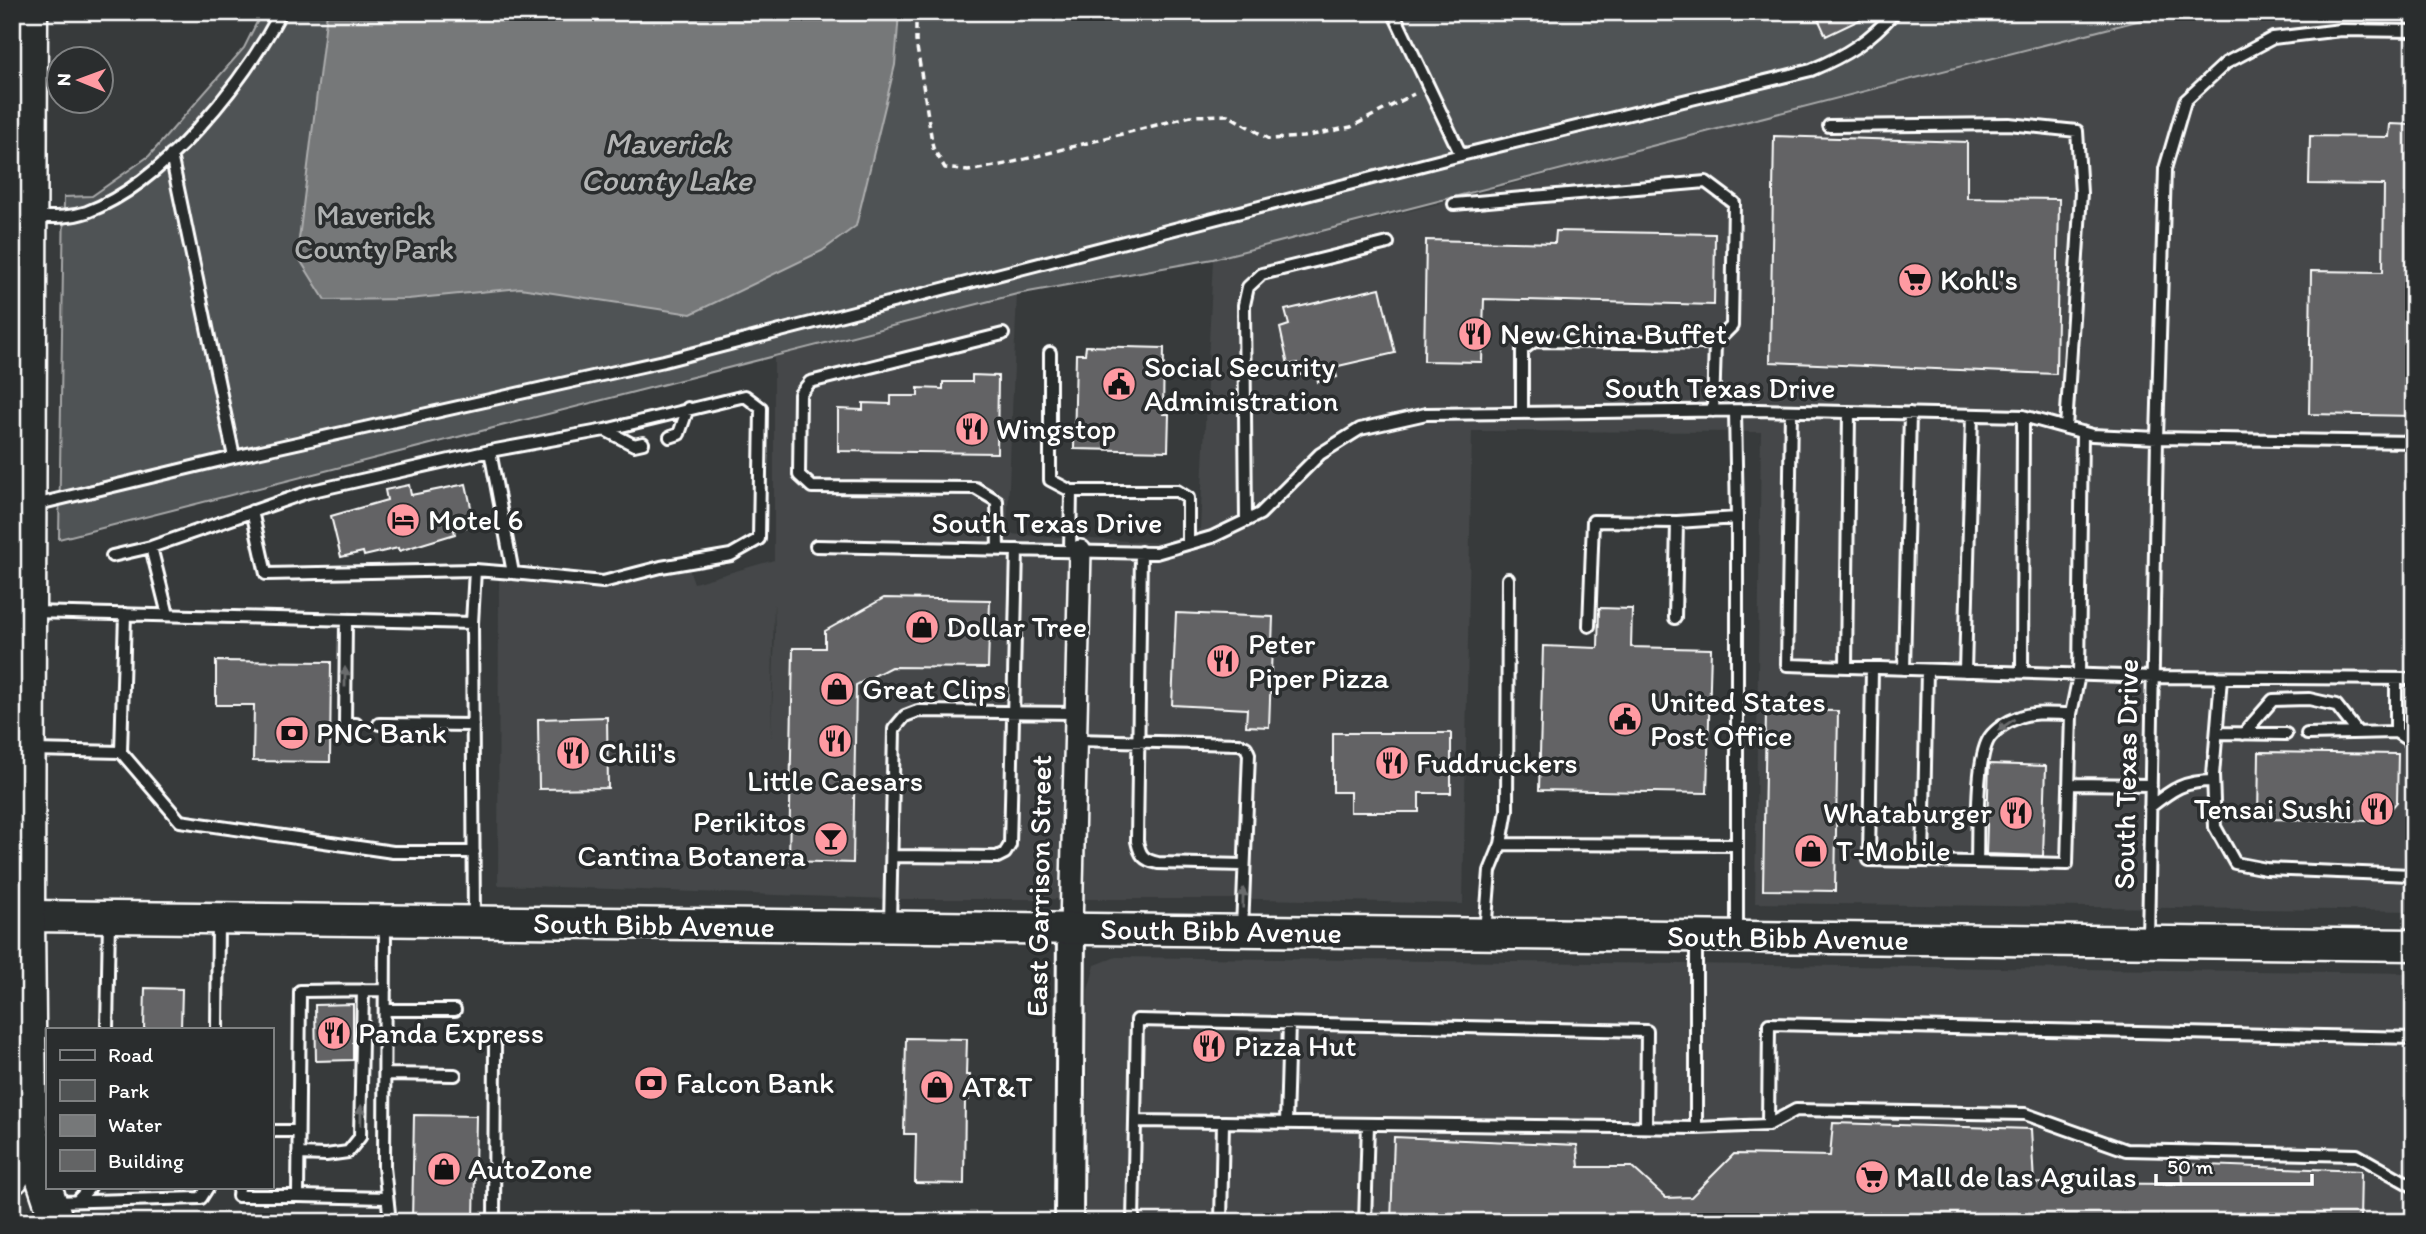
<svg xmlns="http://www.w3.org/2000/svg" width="2426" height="1234" font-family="Itim,sans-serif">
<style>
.built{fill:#444748;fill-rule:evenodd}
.green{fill:#505354;stroke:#a8a9aa;stroke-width:2}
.water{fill:#767879;stroke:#adaeaf;stroke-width:2}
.building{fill:#636465;stroke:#fff;stroke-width:2}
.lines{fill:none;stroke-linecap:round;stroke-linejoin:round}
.service-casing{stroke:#fff;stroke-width:16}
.minor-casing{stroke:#fff;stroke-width:26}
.tertiary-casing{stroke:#fff;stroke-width:32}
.secondary-casing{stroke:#fff;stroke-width:35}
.primary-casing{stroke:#fff;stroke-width:37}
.path{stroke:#fff;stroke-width:3.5;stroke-dasharray:7 5;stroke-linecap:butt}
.service{stroke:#2a2d2e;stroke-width:10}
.minor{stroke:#2a2d2e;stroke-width:21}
.tertiary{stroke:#2a2d2e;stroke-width:26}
.secondary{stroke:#2a2d2e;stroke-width:30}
.primary{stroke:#2a2d2e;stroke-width:32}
.oneway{fill:#6a6c6d}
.labels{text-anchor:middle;stroke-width:7;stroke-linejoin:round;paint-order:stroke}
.park-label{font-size:30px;fill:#b0b2b2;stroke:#2a2d2e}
.poi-label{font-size:30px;fill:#fff;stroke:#2a2d2e;text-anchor:start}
.street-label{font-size:30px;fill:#fff;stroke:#2a2d2e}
.water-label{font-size:32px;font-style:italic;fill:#b4b5b5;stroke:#2a2d2e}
</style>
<rect width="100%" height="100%" fill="#373a3b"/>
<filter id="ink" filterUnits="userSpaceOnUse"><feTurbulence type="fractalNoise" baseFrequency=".0143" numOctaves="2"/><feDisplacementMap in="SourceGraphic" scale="14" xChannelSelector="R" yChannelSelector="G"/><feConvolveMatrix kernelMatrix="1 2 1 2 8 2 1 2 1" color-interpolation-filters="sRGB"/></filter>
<g filter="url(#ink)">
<!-- built -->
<path class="built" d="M2129 12H2414V911L1755 903 1761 432 1472 431 1463 904 1259 899H889L498 885 499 577 618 579 688 566 694 583 774 560V357L1017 294 1007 534 1161 543 1200 529 1213 259 1470 196ZM774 603 775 632 771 737V736Z
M1116 957 2414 973V1222H1086L1088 990 1095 965Z"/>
<!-- green -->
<path class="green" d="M262 12H2172L1213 259 1017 294 59 539 64 197 92 196 149 156 244 48Z"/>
<!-- water -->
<path class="water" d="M327 12H899L895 65 856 226 822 251 691 314 520 288 408 299 325 300 297 255Z"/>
<!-- building -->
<path class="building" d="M1815 12H1876L1826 36Z
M2390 124 2414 125V416L2309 414 2311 271 2383 272 2384 185 2309 184 2310 136 2389 137Z
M1774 136 1967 142V198L2059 199 2056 374 1770 362Z
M1556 231 1715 234 1714 305 1484 299 1482 362 1424 361 1426 240 1555 243Z
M1380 288 1395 353 1334 367 1337 377 1318 382 1316 372 1300 375 1297 363 1288 365 1280 328 1289 325 1285 310Z
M1086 346 1164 348 1163 414H1169L1168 451 1074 449 1076 354H1085Z
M972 375 998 376 997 453 838 451V409L863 410V403L891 404V396H918V388L943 389V382H972Z
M466 484 475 525 454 530 455 534 399 551 398 548 364 556 363 552 341 557 331 516 387 500 385 490 409 485 411 495Z
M884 598 990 600 988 668 891 667 856 685 853 863 789 861 793 648H825V631Z
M1599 608 1632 609 1631 647 1711 649 1707 793 1539 790 1543 646 1598 648Z
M1176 613 1273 617 1269 727 1246 726 1247 709 1172 705Z
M216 661 331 662 330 762 253 761 254 705H216Z
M1766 710 1838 711 1835 891 1763 890Z
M607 717 608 788 539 789 538 719Z
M1333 733H1451V793H1419V812H1350V792H1333Z
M2259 752 2398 754 2397 802 2381 821 2258 819Z
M1989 764 2046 766 2043 856 1986 854Z
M145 988 182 989 181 1029H144Z
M353 1004V1060L316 1061 315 1005Z
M906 1038 967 1039 966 1075H970L969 1100H965L964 1184 915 1183 916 1134H904Z
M414 1115 476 1116 474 1222H412Z
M1833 1123 2031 1129 2034 1183 2183 1184 2182 1164 2361 1171 2360 1222H1391L1394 1137 1577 1145 1579 1167H1632L1666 1198 1691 1197 1734 1154 1830 1156Z"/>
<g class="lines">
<!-- service casing -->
<g class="service-casing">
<path id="service" d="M1393 12 1461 155
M2414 31 2341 30 2273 38 2226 63 2185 101 2165 169 2157 438 2414 442
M1829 126 2009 124 2077 131 2081 193 2066 428
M171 155 234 457
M1454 204 1706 182 1734 203 1732 326 1715 343 1713 411
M34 217C52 217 69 218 87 212 164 183 243 83 281 12
M1050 353V480L1071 491 1070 551
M1735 411 1737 518V935
M1791 411 1787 665 2153 677 2414 679
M1522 413V350L1534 341 1715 343
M605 430 634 445 643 443
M670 437 679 434 688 408
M490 451 605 430 745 396 761 408 759 539 731 555 661 567 603 582 513 573
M1071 491H1177L1188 498V544
M12 506H30L234 457 664 361 1461 155 1811 70C1847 55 1869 41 1895 12
M1246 521 1244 305 1248 287 1262 274 1388 243
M816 546 1156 553 1212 537 1260 514 1320 454 1360 429 1426 414 1758 410 2023 416 2092 435 2157 438 2148 940
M151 547 168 615
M998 549 997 501 975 488 812 487 799 475 800 394 810 382 1003 334
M1141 552 1137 841C1140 855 1143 860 1158 863L1244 865
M112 556 151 547 308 492 490 451 513 573 475 570 266 574 252 511
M32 612 472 623 474 920
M125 614 121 752 180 821 393 852H474
M1675 618 1677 522 1737 518
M346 620 345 724H356
M472 623 475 570
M1589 626 1593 521 1677 522
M1846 667 1849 412
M1872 668 1869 860 1923 861 1927 670
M1904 669 1910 413
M1965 671 1972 415
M2022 673 2023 416
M2221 678 2213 775 2215 827 2235 863 2266 869 2410 875 2414 866
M2396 679V732L2414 744
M379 724 473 725
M2217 733 2286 734
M2243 734 2273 700 2309 699 2336 705 2358 733
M2307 734 2396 732
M1075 740 1239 744 1246 747 1249 754 1242 929
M33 750 121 752
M2070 784 2151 785
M2150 807C2173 789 2184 781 2213 781
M1501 844 1736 845
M892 856 997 857 1005 853 1010 845 1017 550
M1923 861 2067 864 2071 714 2079 675 2082 432
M1977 862C1978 835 1975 757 1990 737 1996 729 2008 721 2017 718 2033 711 2054 714 2071 714
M385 924 384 1167 390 1222
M890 925 894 729 905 716 918 711 1076 713
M1485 932 1490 871 1501 844 1507 810 1508 579
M385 990 300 991 298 1196 387 1198
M385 1010H455
M107 1029 109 920
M217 1029 218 920
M385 1074 455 1075
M1135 1121 1223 1122
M1286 1123 1289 1023
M1768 1125 1769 1024 2414 1038
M1696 1128V938
M271 1131H298
M298 1154 326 1155 348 1152 360 1137 363 990
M239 1187 238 1196H298
M77 1201 90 1187
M53 1202 201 1198 208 1187
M494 1222 495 1046
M1133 1222 1137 1020 1647 1031 1646 1127
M1221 1222 1223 1122 1696 1128 1768 1125 1796 1110 2025 1114 2126 1150 2357 1155 2414 1187
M1365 1222 1368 1124"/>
</g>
<!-- minor casing -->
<g class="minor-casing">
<path id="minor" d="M1071 929 1080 551"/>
</g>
<!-- tertiary casing -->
<g class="tertiary-casing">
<path id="tertiary" d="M1069 1222 1071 929"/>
</g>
<!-- secondary casing -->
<g class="secondary-casing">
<path id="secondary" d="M12 919 28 916 2414 945"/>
</g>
<!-- primary casing -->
<g class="primary-casing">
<path id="primary" d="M31 12 28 916 30 1123 42 1177 57 1222
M12 1178 18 1154 30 1123"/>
</g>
<!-- path -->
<path class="path" d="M916 12V41L933 148 945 168 968 171 1006 164 1191 116 1228 115 1269 139 1303 137 1351 127 1414 94"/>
<!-- service -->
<use href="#service" class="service"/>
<!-- minor -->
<use href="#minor" class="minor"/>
<!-- tertiary -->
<use href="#tertiary" class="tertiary"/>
<!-- secondary -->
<use href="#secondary" class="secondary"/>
<!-- primary -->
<use href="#primary" class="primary"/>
</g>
<!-- one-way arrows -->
<defs><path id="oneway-solid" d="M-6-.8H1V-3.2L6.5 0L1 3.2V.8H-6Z" transform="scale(1.75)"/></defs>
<g class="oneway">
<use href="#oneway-solid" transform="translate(345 677) rotate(-90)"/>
<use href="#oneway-solid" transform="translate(2006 725) rotate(145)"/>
<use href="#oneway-solid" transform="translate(1243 898) rotate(-89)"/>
<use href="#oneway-solid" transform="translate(361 1115) rotate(-89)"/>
</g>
</g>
<!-- icons -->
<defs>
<g id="supermarket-disc" transform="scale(1.75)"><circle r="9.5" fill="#ff9aa2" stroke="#2a2d2e"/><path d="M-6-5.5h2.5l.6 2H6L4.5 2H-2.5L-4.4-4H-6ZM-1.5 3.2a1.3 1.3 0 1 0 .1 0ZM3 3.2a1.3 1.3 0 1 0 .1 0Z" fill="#111"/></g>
<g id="restaurant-disc" transform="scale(1.75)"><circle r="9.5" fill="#ff9aa2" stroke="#2a2d2e"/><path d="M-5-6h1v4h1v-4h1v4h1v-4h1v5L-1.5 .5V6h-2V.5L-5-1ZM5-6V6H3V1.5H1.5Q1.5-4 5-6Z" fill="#111"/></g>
<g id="civic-disc" transform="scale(1.75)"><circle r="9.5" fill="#ff9aa2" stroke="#2a2d2e"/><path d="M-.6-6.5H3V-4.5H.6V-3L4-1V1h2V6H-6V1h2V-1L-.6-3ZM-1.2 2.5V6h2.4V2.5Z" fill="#111"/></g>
<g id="hotel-disc" transform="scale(1.75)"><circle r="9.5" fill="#ff9aa2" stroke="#2a2d2e"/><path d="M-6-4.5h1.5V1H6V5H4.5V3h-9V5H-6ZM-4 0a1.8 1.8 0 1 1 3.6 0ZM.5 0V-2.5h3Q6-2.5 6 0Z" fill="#111"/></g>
<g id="shop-disc" transform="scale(1.75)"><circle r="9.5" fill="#ff9aa2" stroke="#2a2d2e"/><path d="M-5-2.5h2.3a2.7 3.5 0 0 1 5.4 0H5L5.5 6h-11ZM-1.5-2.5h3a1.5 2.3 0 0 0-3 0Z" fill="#111"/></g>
<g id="bank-disc" transform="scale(1.75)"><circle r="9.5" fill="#ff9aa2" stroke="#2a2d2e"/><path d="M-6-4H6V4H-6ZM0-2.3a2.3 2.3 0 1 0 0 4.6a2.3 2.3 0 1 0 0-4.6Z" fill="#111"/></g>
<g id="bar-disc" transform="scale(1.75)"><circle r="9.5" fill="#ff9aa2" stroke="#2a2d2e"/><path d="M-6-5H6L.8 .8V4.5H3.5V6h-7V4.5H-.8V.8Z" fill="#111"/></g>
</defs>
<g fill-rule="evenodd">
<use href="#supermarket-disc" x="1915" y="280"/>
<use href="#restaurant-disc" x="1475" y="334"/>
<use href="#civic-disc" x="1119" y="384"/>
<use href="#restaurant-disc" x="972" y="429"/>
<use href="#hotel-disc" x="403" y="520"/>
<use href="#shop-disc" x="922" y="627"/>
<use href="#restaurant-disc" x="1223" y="661"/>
<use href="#shop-disc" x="837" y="689"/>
<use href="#civic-disc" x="1625" y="719"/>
<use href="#bank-disc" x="292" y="733"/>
<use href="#restaurant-disc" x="835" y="741"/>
<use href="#restaurant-disc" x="573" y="753"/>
<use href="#restaurant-disc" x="1392" y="763"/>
<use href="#restaurant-disc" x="2377" y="809"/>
<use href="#restaurant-disc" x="2016" y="813"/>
<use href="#bar-disc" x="831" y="839"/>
<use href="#shop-disc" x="1811" y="851"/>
<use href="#restaurant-disc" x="334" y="1033"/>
<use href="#restaurant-disc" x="1209" y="1046"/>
<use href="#bank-disc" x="651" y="1083"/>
<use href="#shop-disc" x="937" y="1087"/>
<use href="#shop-disc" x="444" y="1169"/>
<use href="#supermarket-disc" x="1872" y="1177"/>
</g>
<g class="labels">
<!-- park labels -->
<g class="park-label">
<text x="374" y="225">Maverick<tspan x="374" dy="34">County Park</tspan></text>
</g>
<!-- poi labels -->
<g class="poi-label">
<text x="1940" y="290">Kohl's</text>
<text x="1500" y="344">New China Buffet</text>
<text x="1144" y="377">Social Security<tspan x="1144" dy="34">Administration</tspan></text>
<text x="996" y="439">Wingstop</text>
<text x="428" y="530">Motel 6</text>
<text x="946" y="637">Dollar Tree</text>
<text x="1248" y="654">Peter<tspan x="1248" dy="34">Piper Pizza</tspan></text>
<text x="862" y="699">Great Clips</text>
<text x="1650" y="712">United States<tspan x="1650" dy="34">Post Office</tspan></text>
<text x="316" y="743">PNC Bank</text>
<text x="598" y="763">Chili's</text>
<text x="1416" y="773">Fuddruckers</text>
<text x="835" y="791" text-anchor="middle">Little Caesars</text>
<text x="2352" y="819" text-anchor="end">Tensai Sushi</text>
<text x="1992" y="823" text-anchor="end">Whataburger</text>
<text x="806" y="832" text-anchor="end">Perikitos<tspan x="806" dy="34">Cantina Botanera</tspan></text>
<text x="1836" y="861">T-Mobile</text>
<text x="358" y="1043">Panda Express</text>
<text x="1234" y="1056">Pizza Hut</text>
<text x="676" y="1093">Falcon Bank</text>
<text x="962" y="1097">AT&amp;T</text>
<text x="468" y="1179">AutoZone</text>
<text x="1896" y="1187">Mall de las Aguilas</text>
</g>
<!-- street labels -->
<g class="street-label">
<text x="1720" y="398">South Texas Drive</text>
<text x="1047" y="533">South Texas Drive</text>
<text transform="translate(2126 774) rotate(-89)" y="10">South Texas Drive</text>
<text transform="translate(1039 886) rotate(-89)" y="10">East Garrison Street</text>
<text transform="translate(654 925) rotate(1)" y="10">South Bibb Avenue</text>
<text transform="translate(1221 931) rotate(1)" y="10">South Bibb Avenue</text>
<text transform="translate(1788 938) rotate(1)" y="10">South Bibb Avenue</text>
</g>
<!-- water labels -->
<g class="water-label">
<text x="666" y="154">Maverick<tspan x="666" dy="37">County Lake</tspan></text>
</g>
</g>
<!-- margin -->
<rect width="2426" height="1234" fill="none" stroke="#2a2d2e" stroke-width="42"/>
<rect x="21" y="21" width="2384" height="1192" fill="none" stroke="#fff" stroke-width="2.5" filter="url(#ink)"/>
<!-- legend -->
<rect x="46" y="1028" width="228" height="161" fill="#2a2d2e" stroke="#7f8182" stroke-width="2"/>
<rect x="60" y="1050" width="35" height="10" fill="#2a2d2e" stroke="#7f8182" stroke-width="2"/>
<text x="108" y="1062" font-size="21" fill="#ffffff">Road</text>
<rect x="60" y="1080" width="35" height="21" fill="#505354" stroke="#7f8182" stroke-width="2"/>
<text x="108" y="1098" font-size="21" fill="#ffffff">Park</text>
<rect x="60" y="1115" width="35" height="21" fill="#767879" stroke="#7f8182" stroke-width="2"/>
<text x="108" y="1132" font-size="21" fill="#ffffff">Water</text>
<rect x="60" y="1150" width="35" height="21" fill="#636465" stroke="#7f8182" stroke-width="2"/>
<text x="108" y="1168" font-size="21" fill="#ffffff">Building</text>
<!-- north arrow -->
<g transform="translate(80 80) rotate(271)"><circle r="33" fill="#2a2d2e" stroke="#7f8182" stroke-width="2"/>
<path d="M0-5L12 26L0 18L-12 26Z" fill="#ff9aa2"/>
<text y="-10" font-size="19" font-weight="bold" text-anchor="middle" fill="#ffffff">N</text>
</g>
<!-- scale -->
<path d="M2156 1174v10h156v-10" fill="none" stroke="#ffffff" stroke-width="3.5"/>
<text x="2167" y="1174" font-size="21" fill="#ffffff" stroke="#2a2d2e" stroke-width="5" paint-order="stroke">50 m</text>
</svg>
